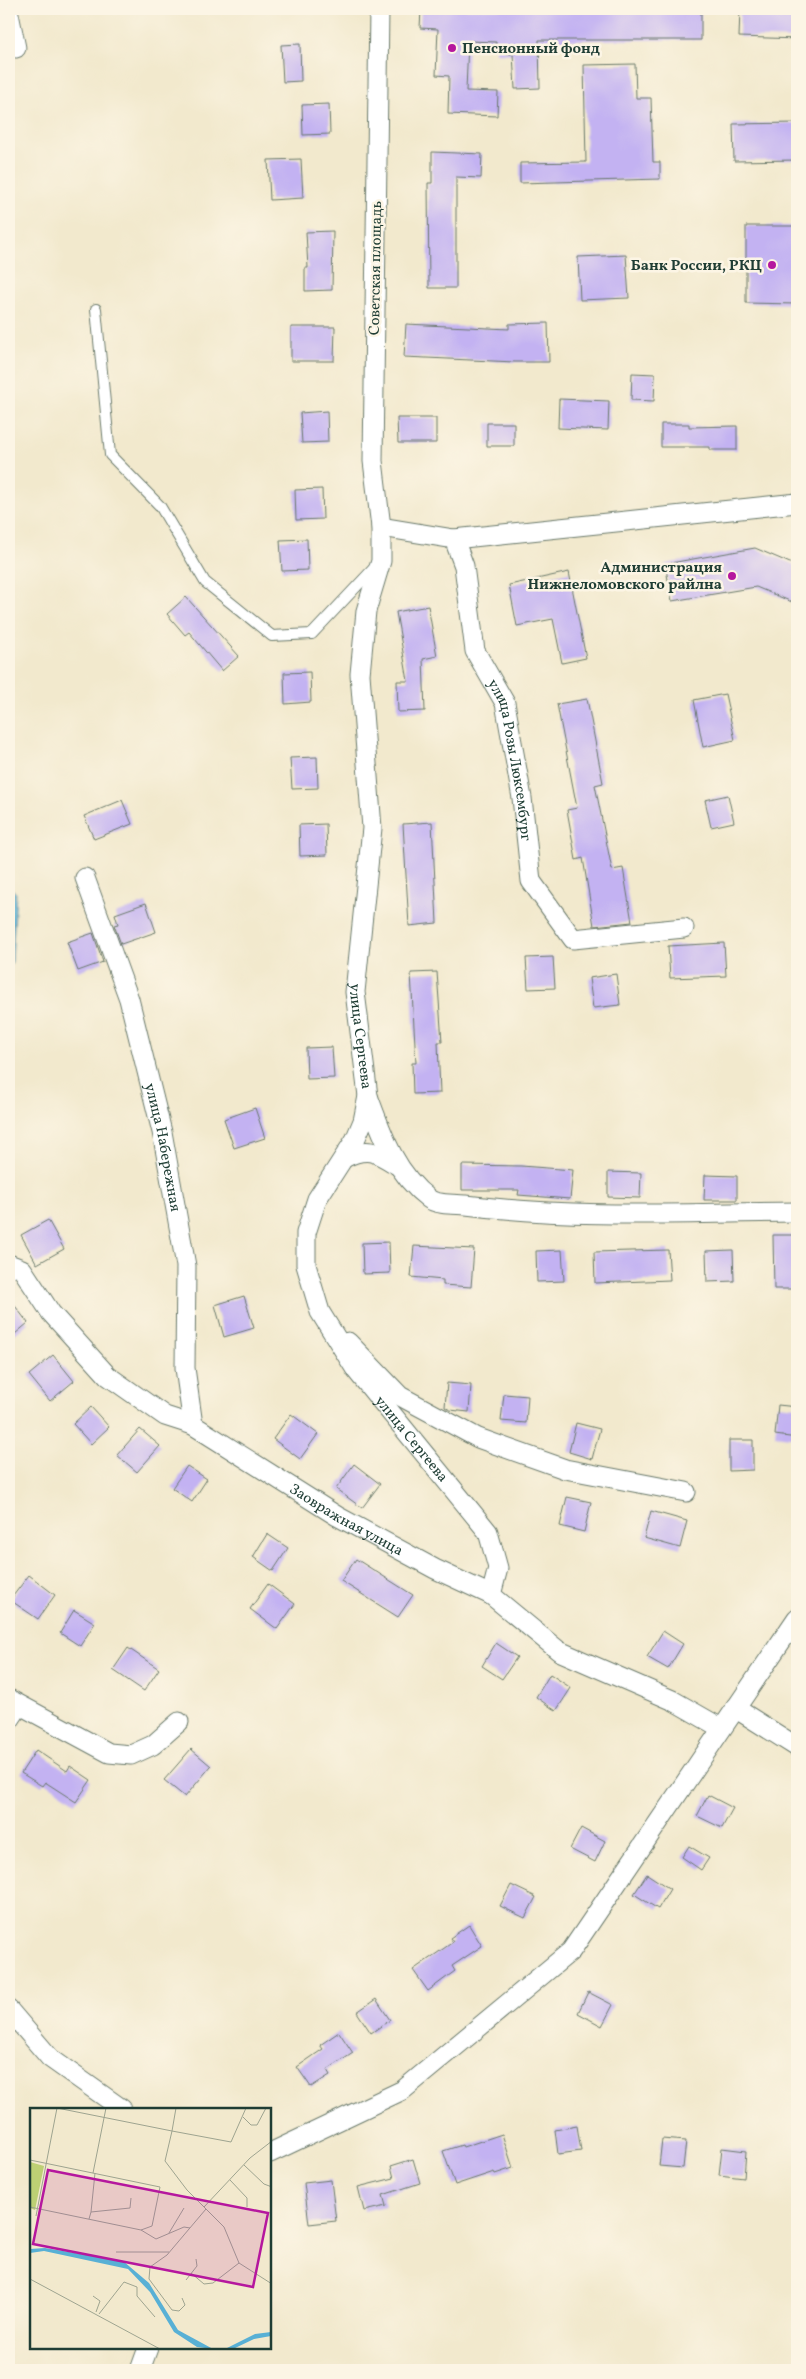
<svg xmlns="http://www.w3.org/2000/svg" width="806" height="2379" font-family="Vollkorn,serif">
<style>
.water{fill:#58b0d5;stroke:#3c7684}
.building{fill:#c3b2f2}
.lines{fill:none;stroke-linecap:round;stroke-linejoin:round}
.lane-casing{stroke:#69796a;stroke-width:12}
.street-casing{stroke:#69796a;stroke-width:21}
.lane{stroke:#fff;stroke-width:10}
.street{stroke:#fff;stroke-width:19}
.poi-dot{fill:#b5179e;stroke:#fcf5e5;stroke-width:2}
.labels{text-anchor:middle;stroke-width:5;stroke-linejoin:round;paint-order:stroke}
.poi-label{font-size:15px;font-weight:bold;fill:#1f3d34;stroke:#fcf5e5;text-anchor:end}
.street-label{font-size:15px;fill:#1f3d34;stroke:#fcf5e5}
.inset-road{fill:none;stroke:#9ea490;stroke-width:1}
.view{fill:#b5179e;fill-opacity:0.15;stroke:#b5179e;stroke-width:2.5}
.inset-edge{fill:none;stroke:#1f3d34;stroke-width:2.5}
</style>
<rect width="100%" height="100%" fill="#fcf5e5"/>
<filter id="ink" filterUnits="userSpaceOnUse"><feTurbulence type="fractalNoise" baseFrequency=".02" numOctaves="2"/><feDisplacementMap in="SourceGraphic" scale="10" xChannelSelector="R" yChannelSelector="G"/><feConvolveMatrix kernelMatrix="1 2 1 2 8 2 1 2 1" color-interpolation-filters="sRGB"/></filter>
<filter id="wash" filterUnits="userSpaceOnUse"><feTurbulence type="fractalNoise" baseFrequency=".0096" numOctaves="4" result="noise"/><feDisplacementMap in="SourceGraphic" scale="20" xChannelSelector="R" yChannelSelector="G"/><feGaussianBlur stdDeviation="1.12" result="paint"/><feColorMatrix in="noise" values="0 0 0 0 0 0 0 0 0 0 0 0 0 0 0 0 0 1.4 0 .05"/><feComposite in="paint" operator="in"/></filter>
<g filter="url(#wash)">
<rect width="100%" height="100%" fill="#f2e9cd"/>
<!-- water -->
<path class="water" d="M9 886 16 893 12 962 9 966Z"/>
<g id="blocks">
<!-- building -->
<path class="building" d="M421 9H701V40H539L540 88 515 89 513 54 496 53V42L468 41 466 91 498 92 497 116 448 114 449 76 436 75 438 29 420 28Z
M740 9H797V39L739 37Z
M300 44 301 81 283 82 281 45Z
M635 64 636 98H651L653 162H660V179L520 183V163L586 162 584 65Z
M329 104 330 134 303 135 302 105Z
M797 123V160L734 161 733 124Z
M432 152 482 154 481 178 456 177V288H429L428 183H432Z
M301 159 303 198 270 200 268 160Z
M746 226H797V304L746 303Z
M333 231 332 290 305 291V268H308L306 232Z
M626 255 629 298 580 300 578 257Z
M548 323 549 362H515L404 357 406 324 509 329V324Z
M291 327H335L334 361H291Z
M632 373 655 374 654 401 631 400Z
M559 399 609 401 608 430 558 428Z
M327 411 328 442 302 443 300 413Z
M397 418H436V443H398Z
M487 423H514V446H487Z
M661 424H689V427L737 426V450H710V447H661Z
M322 489 323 519 296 520 295 490Z
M307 539 308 570 282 571 280 540Z
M755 548 797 566V604L756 587 672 601 665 564Z
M569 572 586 658 562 663 553 619 517 626 509 585Z
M186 597 239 656 222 671 189 632 185 635 167 614Z
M428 606 437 656 423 659 425 711 398 712 397 681H408L396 612Z
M310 672 311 702 285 704 284 673Z
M725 694 735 740 703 747 694 700Z
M587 699 603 783 595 785 612 870 623 868 632 922 594 926 583 858 576 860 567 810 577 808 557 704Z
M317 757 318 788 292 789 290 758Z
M728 795 734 822 711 827 705 800Z
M122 800 132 824 94 839 84 816Z
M432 822 437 923 409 926 403 824Z
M326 824 327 855 300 856 299 825Z
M146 903 156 932 121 944 114 925 118 924 115 914Z
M93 933 103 962 78 971 67 942Z
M724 943 726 976 670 978 668 946Z
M553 957 555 988 528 989 526 958Z
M437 972 442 1042H438L440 1093 413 1094 412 1063H416L411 973Z
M616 974 620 1005 593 1008 589 978Z
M332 1047 334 1078 307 1079 306 1048Z
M255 1108 265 1138 234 1148 224 1119Z
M462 1165 521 1166 573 1170 570 1199 518 1195 519 1190H462Z
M608 1172 641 1173 640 1198 608 1197Z
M705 1175 737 1176V1200H704Z
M48 1220 64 1249 37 1264 21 1235Z
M773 1235H797V1289H774Z
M389 1242 390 1273 363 1274 362 1243Z
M414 1246 474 1249 471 1287 443 1285V1280L411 1277Z
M562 1250 564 1281 537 1282 536 1251Z
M668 1250 670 1280 595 1283 594 1252Z
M733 1250 734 1281 707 1282 706 1251Z
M244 1296 254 1328 224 1337 215 1305Z
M9 1298 28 1323 9 1339Z
M53 1355 74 1381 50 1401 29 1375Z
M447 1383 471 1385 469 1412 450 1410 445 1407Z
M504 1394 528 1396 526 1423 501 1421Z
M778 1405 797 1407V1438L775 1435Z
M91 1407 109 1427 91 1444 73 1424Z
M291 1414 318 1434 300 1459 273 1439Z
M576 1423 600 1429 592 1459 569 1452Z
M140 1429 160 1446 137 1472 117 1455Z
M729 1440H753V1470L729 1471Z
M354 1464 380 1484 362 1508 336 1489Z
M187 1466 207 1479 192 1502 172 1488Z
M567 1497 591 1502 584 1532 560 1526Z
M651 1511 687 1521 680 1548 644 1538Z
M267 1534 288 1548 273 1571 253 1557Z
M356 1559 413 1595 398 1617 341 1581Z
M29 1575 55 1595 38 1619 10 1600Z
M268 1584 295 1604 277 1629 250 1609Z
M74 1610 95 1623 80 1646 60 1633Z
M663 1631 683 1644 668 1669 647 1657Z
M496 1643 517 1657 502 1679 482 1666Z
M128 1648 159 1669 144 1691 113 1670Z
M550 1674 571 1688 556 1711 536 1697Z
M191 1749 211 1766 185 1797 164 1780Z
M36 1750 67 1771 70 1766 91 1780 76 1802 45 1782 42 1786 21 1773Z
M708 1795 733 1808 722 1828 697 1816Z
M581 1828 605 1841 595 1862 570 1849Z
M689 1846 709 1858 701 1870 682 1857Z
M647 1874 670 1889 658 1909 634 1894Z
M511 1885 536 1897 525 1918 500 1906Z
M469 1925 482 1946 452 1966 455 1971 428 1991 413 1970 453 1942 450 1938Z
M588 1992 613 2005 602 2026 578 2013Z
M376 1999 390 2020 371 2033 357 2012Z
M339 2032 353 2053 327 2070 330 2075 311 2087 297 2067 323 2049 320 2045Z
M577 2126 581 2151 558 2154 555 2130Z
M502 2134 513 2168 495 2174 494 2172 455 2185 443 2151 462 2145 463 2147Z
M662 2139 686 2141 683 2168 659 2166Z
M722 2148 746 2151 744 2178 719 2175Z
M413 2159 420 2183 383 2195 386 2206 364 2211 358 2187 394 2178 391 2166Z
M331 2180 336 2221 309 2224 304 2183Z"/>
</g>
</g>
<g filter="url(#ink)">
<use href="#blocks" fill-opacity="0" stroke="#69796a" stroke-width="1"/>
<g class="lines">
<!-- lane casing -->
<g class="lane-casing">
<path id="lane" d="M96 309 110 455 160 506 205 582 272 636 312 634 375 567"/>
</g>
<!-- street casing -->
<g class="street-casing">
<g id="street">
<path id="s1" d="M379 9 373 461 381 527V561L366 611 360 674 372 828 355 992 368 1096 363 1121 355 1140 317 1199 306 1233V1265L320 1312 356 1370 488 1532 498 1568 491 1595"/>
<path d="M9 14 16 48"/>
<path id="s2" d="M381 527 454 539 464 566 475 651 505 703 522 798 531 881 573 939 684 928"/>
<path d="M454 539 797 503"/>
<path id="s3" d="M85 878 129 999 162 1132 186 1266 185 1368 193 1425"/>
<path d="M368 1096C382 1134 395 1173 429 1199 437 1205 457 1204 466 1205 576 1219 687 1213 797 1212"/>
<path d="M344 1158C368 1146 376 1152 397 1165"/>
<path id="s4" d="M9 1264 22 1269 51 1313 108 1376 165 1416 193 1425 337 1516 435 1569 491 1595 559 1651 672 1700 721 1728"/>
<path d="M348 1342 400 1396 478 1438 565 1469 686 1492"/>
<path d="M9 1699 109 1753 131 1755 153 1745 179 1722"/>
<path d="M735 1708 797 1747"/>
<path d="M9 1721 19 1706"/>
<path d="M9 2010 50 2058 122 2109"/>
<path d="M270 2153 403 2090 571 1951 797 1618"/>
<path d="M140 2370 148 2348"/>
</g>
</g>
<!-- lane -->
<use href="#lane" class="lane"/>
<!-- street -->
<use href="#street" class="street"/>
</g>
</g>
<!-- markers -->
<g class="poi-dot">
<circle cx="452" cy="48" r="5"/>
<circle cx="772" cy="265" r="5"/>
<circle cx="732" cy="576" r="5"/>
</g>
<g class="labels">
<!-- poi labels -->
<g class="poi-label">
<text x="462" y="53" text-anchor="start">Пенсионный фонд</text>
<text x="762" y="270">Банк России, РКЦ</text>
<text x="722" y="572">Администрация<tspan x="722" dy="17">Нижнеломовского райлна</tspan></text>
</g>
<!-- street labels -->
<g class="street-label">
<text transform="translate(375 268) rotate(-89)" y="5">Советская площадь</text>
<text dy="5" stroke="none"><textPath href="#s2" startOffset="305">улица Розы Люксембург</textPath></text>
<text dy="5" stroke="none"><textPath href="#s1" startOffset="1032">улица Сергеева</textPath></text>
<text dy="5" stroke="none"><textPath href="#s3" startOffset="281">улица Набережная</textPath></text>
<text dy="5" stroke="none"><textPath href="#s1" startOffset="1482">улица Сергеева</textPath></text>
<text dy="5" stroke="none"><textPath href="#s4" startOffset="431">Заовражная улица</textPath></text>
</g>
</g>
<!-- overview -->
<g transform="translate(30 2108)">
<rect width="241" height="241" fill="#f2e9cd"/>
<path d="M0 54 14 58 5 102 0 100Z" fill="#bdd074"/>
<path d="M15 140 93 153 119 175 148 222 183 241 167 239 144 224 120 184 98 161 14 143 0 145V141ZM241 224V228L224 231 203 241H195L225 226Z" fill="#58b0d5"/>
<path class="inset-road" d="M27 0 142 23 146 0M216 0 201 34 142 23 135 53 157 82 194 119 209 155 242 176M213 9 221 17H227L236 0M0 52 130 79 122 118 111 122M214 57 234 76 242 79M63 65 76 0M200 72 217 90V99M0 99 111 122 126 131 154 119 160 120M174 99 220 50 242 33M61 104 65 65M6 108 27 0M59 111 61 104 100 100 101 90M139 125 154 100M86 144H139M161 165 174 176 183 175 209 155M0 171 130 241M156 172 167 158 166 151M63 188 70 193 66 204M152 190 155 197 149 203 142 202 119 171 120 159 137 147 176 101M69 206 94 174 107 179V188L125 209"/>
<path class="view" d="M18 62 238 105 223 179 3 136Z"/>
<rect width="241" height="241" class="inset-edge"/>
</g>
<!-- margin -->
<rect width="806" height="2379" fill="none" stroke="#fcf5e5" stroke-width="30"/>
</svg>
